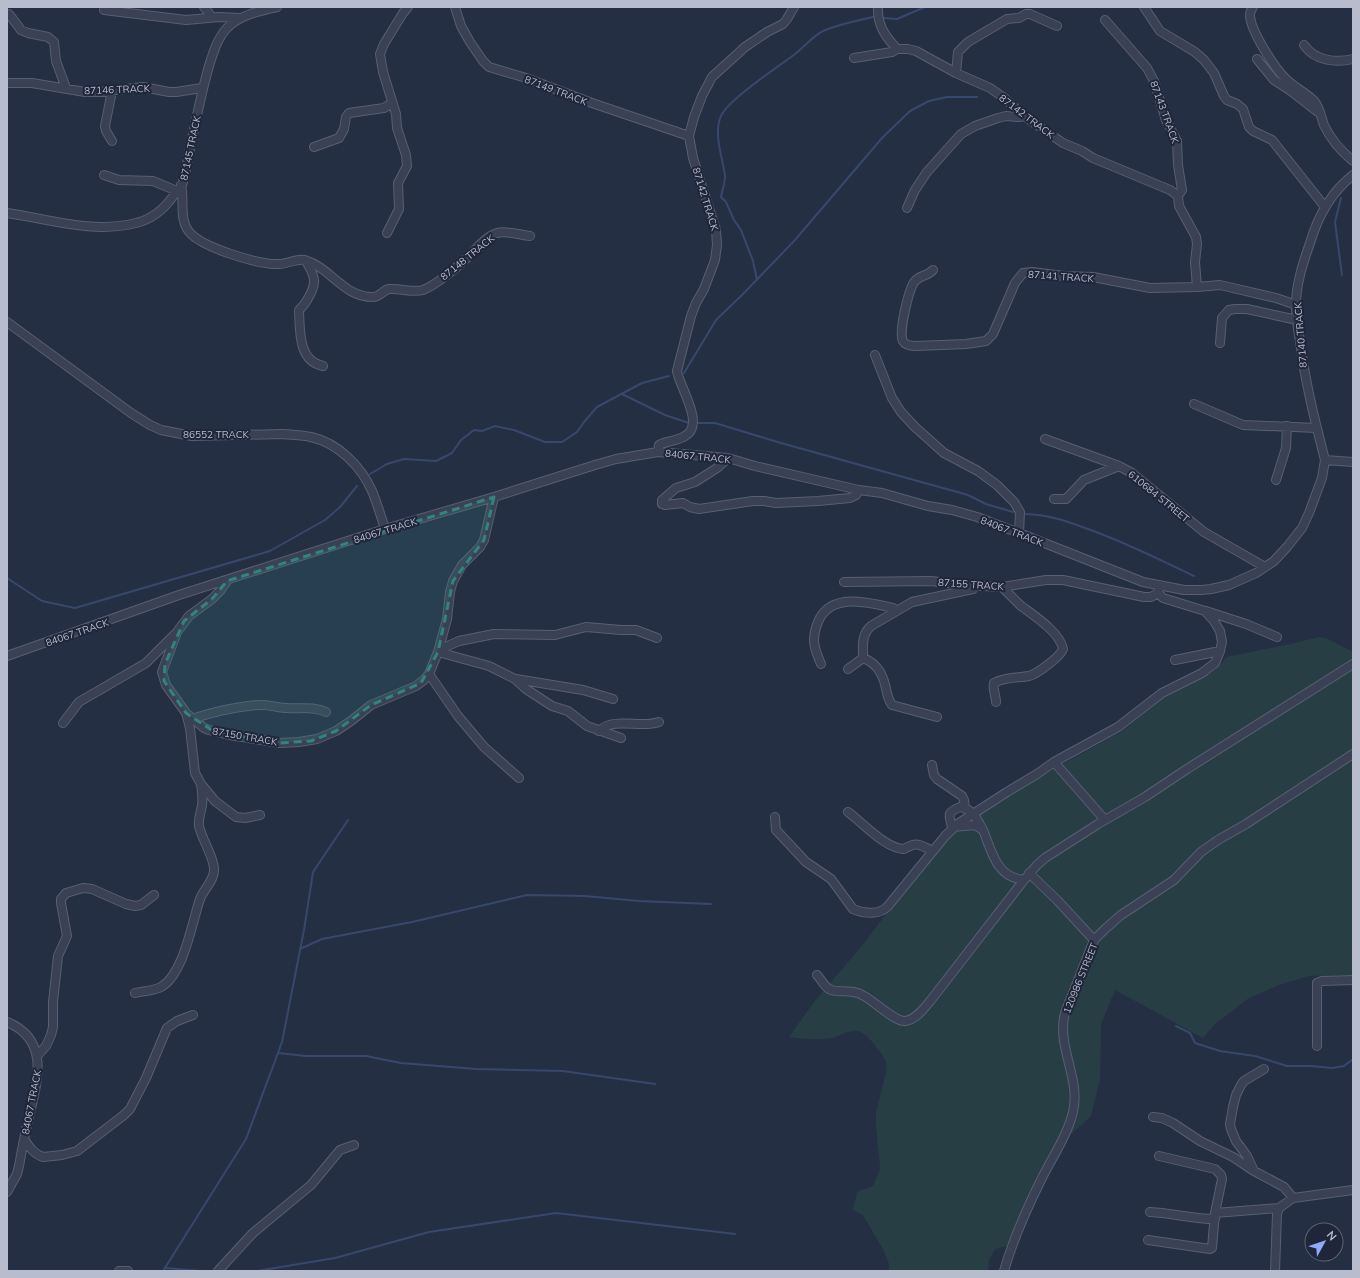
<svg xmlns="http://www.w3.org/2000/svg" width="1360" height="1278" font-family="Mulish,sans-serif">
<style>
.green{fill:#283e45}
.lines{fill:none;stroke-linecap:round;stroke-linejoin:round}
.stream{stroke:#38476c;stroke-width:2}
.minor-casing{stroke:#585f71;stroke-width:10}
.minor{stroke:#3a4154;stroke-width:8}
.marked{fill:#318481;fill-opacity:0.2;stroke:#318481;stroke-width:3;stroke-dasharray:8 5;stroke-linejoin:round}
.labels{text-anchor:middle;stroke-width:4;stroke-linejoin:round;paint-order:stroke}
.street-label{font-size:10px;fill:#b7bdcd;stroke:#1f2639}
</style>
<rect width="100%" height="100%" fill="#252f44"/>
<!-- green -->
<path class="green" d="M1319 637 1328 639 1353 652V975L1308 976 1279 985 1249 998 1215 1024 1203 1038 1115 990 1101 1024 1100 1079 1091 1116 1053 1151 1007 1246 995 1249 989 1260 988 1271H889V1264L884 1251 863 1215 853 1210 857 1192 873 1186 879 1172 880 1166 876 1126V1112L886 1073C887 1068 886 1065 885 1060 882 1053 867 1033 858 1031 850 1029 840 1036 832 1038 818 1040 803 1039 789 1037L814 1002 861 947 896 901 954 830 962 824 1057 767 1121 732 1163 698 1213 672 1227 657 1291 644Z"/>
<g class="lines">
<!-- stream -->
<path class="stream" d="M883 18 897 19 925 7
M1341 198 1335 222 1342 275
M757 280 753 261 741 230 734 220 726 202 721 197C722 191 725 183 725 176 723 159 713 133 721 116 729 99 778 67 795 54 804 47 813 36 823 31 839 24 856 21 873 17
M684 373 716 320 743 294 795 240 882 138 910 111 929 101 947 97H977
M622 394 665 415 689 423
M698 423H715L781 443 968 495 986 504 1013 512
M370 474 387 464 404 459 436 461 452 453 461 440 474 430 482 431 495 426 514 430 545 442H562L577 432 584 422 597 407 642 383 669 376
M1023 514C1045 514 1064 520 1085 528 1123 541 1158 559 1194 576
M7 578 42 601 75 608 270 551 325 520 340 507 357 486
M300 949 322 939 412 922 527 895 585 896 639 901 711 904
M1176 1026 1190 1033 1195 1043 1220 1051 1255 1056 1287 1066H1311L1332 1068 1344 1066 1353 1059
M278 1053 306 1056H366L401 1063 476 1069 563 1071 655 1084
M165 1268 201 1271
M163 1271 246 1139 282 1042 304 930 313 872 348 820
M257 1271 335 1258 429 1232 556 1213 735 1234"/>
<!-- minor casing -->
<g class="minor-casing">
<path id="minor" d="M204 7 212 17
M455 7 461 26 470 42 483 61 489 67 526 78 592 103 689 136
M878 7C877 25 885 36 897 49H908L916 51 956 73 990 88 1003 97 1024 116 1063 143 1082 151 1093 158 1170 190 1178 196 1179 206 1196 237 1197 244 1195 262 1197 287
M1144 7 1160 31 1195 52 1204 60 1214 73 1224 96 1227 100 1237 104 1243 109 1249 127 1253 131 1272 140 1325 207
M1253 7C1251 10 1250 12 1250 15 1250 30 1275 69 1286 79 1295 88 1307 93 1315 102 1320 109 1321 117 1324 125 1330 138 1342 152 1353 161
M104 10 186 20 219 17 240 18
M9 14 21 30 28 33 48 37 54 42 56 61 66 88
M1105 20 1147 68 1154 81 1166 120 1177 141 1178 165 1182 190 1178 196
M1304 45C1315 61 1336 63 1353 59
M854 58 892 52 897 49
M1257 59 1274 80 1291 91 1318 112
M956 73 958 52 968 42 1007 19 1019 18 1026 14H1030L1057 26
M7 83H32L85 92H99L143 87 169 92H176L202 88
M112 91 105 126 106 131 112 141
M314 147 339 138 344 129 346 117 349 113 384 108 392 103
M104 175 119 180 153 181 177 191
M181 185C185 202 178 221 191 234 205 248 259 265 279 264 287 264 298 258 305 260 331 268 343 297 373 297 380 297 383 290 389 289 400 288 413 293 423 290 436 285 459 266 469 256 477 248 486 236 497 233 506 230 520 235 530 236
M907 208 915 190 927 172 961 134 975 126 998 118 1006 116 1019 117 1024 116
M7 213C50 219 92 234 136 223 153 219 165 208 174 195 177 192 180 188 182 185 186 174 187 161 190 149 196 121 201 93 209 66 213 53 217 39 227 28 240 15 259 11 277 7
M387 233 399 209 398 183 407 166 406 155 397 128 396 114 383 72 380 54 384 44 403 13 408 7
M306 261C309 267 315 275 314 282 314 290 305 305 299 310 300 331 298 361 323 366
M933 270C928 276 920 275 915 281 909 288 898 333 903 341 905 345 911 346 916 346L966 344 986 341 993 334 1015 283 1023 273 1032 272 1064 276 1093 277 1150 288 1197 287 1220 285 1276 298 1296 305
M7 322 131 413 150 425 161 430 192 436 283 434C292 435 302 435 311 437 338 443 361 466 372 491 377 503 381 516 385 529
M1220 343 1222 318 1229 310 1235 309H1247L1297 320
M875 355 892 398 901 412 915 427 944 453 978 471 997 485 1014 502 1020 512 1019 533
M1194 404 1243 425 1317 428
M1045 439 1119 466 1132 473 1204 532 1265 567
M658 452 659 445C667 441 677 441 685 436 706 425 679 386 677 371L691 316 696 303 704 289 715 260 717 245 716 230 693 158 689 136 694 117 702 96 712 77 745 47 767 32 783 24 787 19 794 7
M728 458 717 468 695 482 676 488 662 500V504L665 505 683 503 690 507 699 509 753 501H764L776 503 818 501 850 498 856 495 859 490
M1325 460C1315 421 1305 382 1300 341 1298 330 1296 317 1296 305 1296 284 1303 263 1310 243 1318 216 1330 193 1353 175
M1276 480 1286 448 1287 426
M1054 499H1066L1084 480 1119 466
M227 581 220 591 212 599 189 616 177 632 162 672 166 685 186 713 204 728 209 730 229 735 280 743 299 742 317 739 336 731 351 721 371 705 416 686 424 680 429 674 438 652 447 619 450 592 453 581 462 565 480 547 484 540 494 497
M844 582 931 581 965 585 1002 587 1046 580H1063L1144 597H1151L1158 593 1160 585
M1158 593 1163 598 1205 611 1214 621 1220 631 1222 642 1220 651 1175 660
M1206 611 1246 624 1277 637
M439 650 459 641 494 634 555 635 586 627 621 630H636L657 638
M438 652 489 666 515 679 526 689 552 706 568 711 587 726 621 738
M7 656 179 595 385 529 494 497 595 465 616 459 658 452 728 458 755 466 859 490 882 493 928 506 952 510 977 517 1019 533 1143 582 1184 590H1202L1211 589 1229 585 1256 573 1274 561 1287 547 1302 528 1309 513 1322 478 1325 460 1353 462
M863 658C879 664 884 677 887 693 888 697 889 701 892 705L937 717
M821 664C814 648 811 639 818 622 830 592 869 602 893 608L897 611
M848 669 863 658C863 646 861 635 871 626L912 602 973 589
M429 674 458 716 484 747 519 778
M516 679 583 690 613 699
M996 702C996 695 992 688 994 683 1004 677 1018 678 1029 676 1037 674 1060 657 1063 649 1060 632 1033 615 1020 605 1014 599 1008 593 1002 587
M186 713 190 728 195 773 201 784 215 801 236 817 245 818 260 815
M193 719C211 712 244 705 262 705 271 705 279 708 287 708 301 709 313 706 326 712
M63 723 79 702 146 663 175 634
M599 731C615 716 640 729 659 722
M1054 762 1105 820
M932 765 934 775 937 779 962 796 964 800 965 808
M960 807C973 809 977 819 983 830L975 825 952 827C949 815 946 813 960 807Z
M848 812C862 822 886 849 904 849 918 841 919 845 933 851
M775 817 776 830 806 862 831 879 853 909C864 914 880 915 888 906L946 835 959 823 1007 792 1037 774 1054 762 1118 727 1162 693 1202 673 1215 663 1220 651
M983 830C992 852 996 877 1024 880
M1029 873 1057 900 1094 940
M817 975C821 979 824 986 829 989 837 994 852 988 864 996 874 1001 895 1022 905 1021 916 1020 925 1007 931 1000L1024 880 1037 865 1045 858 1098 824 1145 797 1187 769 1353 664
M135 993C143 991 154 991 161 987 184 974 192 922 200 899 203 890 215 880 214 869 214 857 202 840 199 826 198 819 201 812 202 805 203 798 202 791 201 784
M7 1022C51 1040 37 1082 29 1117 25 1133 22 1149 19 1166L17 1174 7 1192
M1317 1046V983L1322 981 1353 980
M37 1056 46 1046 51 1035 53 1027V1002L58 956 67 936 61 903V899L66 893 83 888 92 889 126 904 135 906 141 905 154 895
M1264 1069 1244 1081 1241 1085 1236 1095 1233 1107 1230 1124 1231 1129 1236 1141 1247 1156 1254 1171 1284 1187 1293 1198
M1153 1117 1162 1118 1173 1123 1200 1141 1233 1157 1254 1171
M24 1139C29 1147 34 1154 43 1157L62 1155 77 1151 124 1115 130 1109 146 1078 167 1028 177 1021 193 1015
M1150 1212C1172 1213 1193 1219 1215 1219
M1215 1213 1279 1208
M1148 1240 1210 1249 1212 1248 1215 1213 1222 1179 1221 1175 1215 1169 1159 1156
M119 1271H128
M218 1271 253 1233 311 1185 340 1150 354 1145
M1004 1271C1013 1239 1027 1208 1042 1178 1053 1156 1067 1136 1073 1112 1081 1078 1056 1046 1065 1013L1094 940 1105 929 1121 915 1174 880 1201 852 1218 840 1246 824 1353 754
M1275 1271 1277 1214 1279 1208 1293 1198 1353 1190"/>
</g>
<!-- minor -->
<use href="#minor" class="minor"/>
</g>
<!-- marked area -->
<path class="marked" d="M494 497 484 540 453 581 438 652 421 683 371 705 336 731 311 741 280 743 213 731 186 713 164 681 165 664 184 621 212 599 227 581Z"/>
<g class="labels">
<!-- street labels -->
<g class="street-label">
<text transform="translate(117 89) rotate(-2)" y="4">87146 TRACK</text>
<text transform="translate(556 90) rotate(21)" y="4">87149 TRACK</text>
<text transform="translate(1165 112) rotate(70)" y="4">87143 TRACK</text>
<text transform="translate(1027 116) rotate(37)" y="4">87142 TRACK</text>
<text transform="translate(190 148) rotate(-78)" y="4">87145 TRACK</text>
<text transform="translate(706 199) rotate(73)" y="4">87142 TRACK</text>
<text transform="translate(467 257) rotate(-39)" y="4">87148 TRACK</text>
<text transform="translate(1061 276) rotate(4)" y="4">87141 TRACK</text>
<text transform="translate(1300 335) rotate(-95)" y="4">87140 TRACK</text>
<text x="216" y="438">86552 TRACK</text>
<text transform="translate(698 456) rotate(6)" y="4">84067 TRACK</text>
<text transform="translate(1159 496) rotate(39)" y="4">610684 STREET</text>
<text transform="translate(385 530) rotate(-17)" y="4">84067 TRACK</text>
<text transform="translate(1012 531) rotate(21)" y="4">84067 TRACK</text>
<text transform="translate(971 584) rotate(4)" y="4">87155 TRACK</text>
<text transform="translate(77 632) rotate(-19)" y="4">84067 TRACK</text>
<text transform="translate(245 736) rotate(10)" y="4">87150 TRACK</text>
<text transform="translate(1080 978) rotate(-68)" y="4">120986 STREET</text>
<text transform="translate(31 1102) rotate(-79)" y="4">84067 TRACK</text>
</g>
</g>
<!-- border -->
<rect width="1360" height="1278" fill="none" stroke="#b7bdcd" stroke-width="16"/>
<!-- north arrow -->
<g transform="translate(1324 1242) rotate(50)"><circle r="19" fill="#1f2639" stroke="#5c6274"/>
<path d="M0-3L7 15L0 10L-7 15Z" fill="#8ca9fe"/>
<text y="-6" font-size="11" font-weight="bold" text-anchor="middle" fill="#b7bdcd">N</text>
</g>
</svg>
